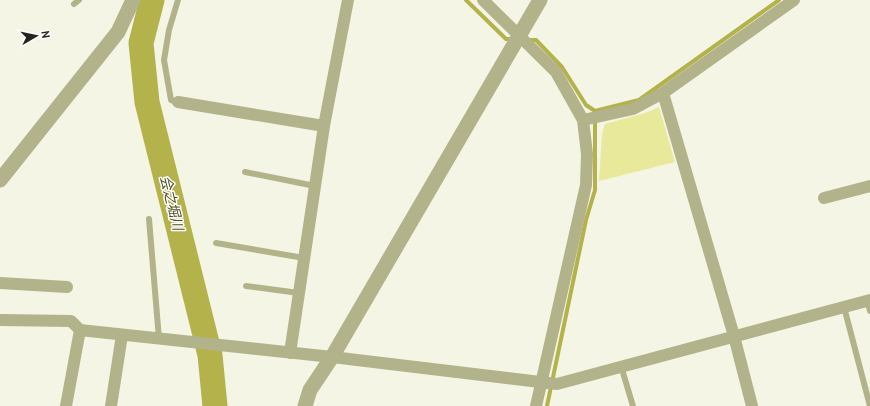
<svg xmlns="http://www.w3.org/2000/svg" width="870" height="406" font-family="'PT Sans','Noto Sans JP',sans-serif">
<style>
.green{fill:#e8e99a}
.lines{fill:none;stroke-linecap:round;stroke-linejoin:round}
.stream{stroke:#b3b24b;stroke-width:4}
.river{stroke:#b3b24b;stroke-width:25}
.service{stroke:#b2b38a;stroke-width:6}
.minor{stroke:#b2b38a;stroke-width:12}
.tertiary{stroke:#b2b38a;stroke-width:15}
.labels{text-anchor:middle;stroke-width:3;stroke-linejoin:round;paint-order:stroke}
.water-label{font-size:14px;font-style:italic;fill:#4c4c22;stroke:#fff}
</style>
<rect width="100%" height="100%" fill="#f4f5e4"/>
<!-- green -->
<path class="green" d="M659 107 675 162 599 181 602 134 605 124 645 113Z"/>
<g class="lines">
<!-- stream -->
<path class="stream" d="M466 0 506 39H514
M526 40H536L562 67 586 105 595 111 639 100 779 0
M547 406 586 220 595 190V119"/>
<!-- river -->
<path class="river" d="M152 0 141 43 147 102 210 355 215 406"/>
<!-- service -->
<path class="service" d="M178 0 169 30 164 60 171 100 178 102
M74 4 79 0
M245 172 315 186
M149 219 159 339
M216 243 304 258
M246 286 299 293
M867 300 870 311
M844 307 870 406
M621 366 633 406"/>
<!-- minor -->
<path class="minor" d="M483 0 556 72 583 120 587 154 586 185 536 406
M663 93 734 336 752 406
M178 102 324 126
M583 120 633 109 663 93 794 0
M824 198 870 186
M0 283 67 287
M0 320 71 321 80 330 332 357 557 384 870 300
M290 353 324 126 348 0
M66 406 80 330
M111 406 122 335"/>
<!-- tertiary -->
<path class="tertiary" d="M0 180 118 32 133 0
M305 406 310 390 332 357 540 0"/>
</g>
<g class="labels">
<!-- water labels -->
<g class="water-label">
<text transform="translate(172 203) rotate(76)" y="5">会之堀川</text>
</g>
</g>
<!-- north arrow -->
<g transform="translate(36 36) rotate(81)" stroke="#ffffff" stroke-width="3" paint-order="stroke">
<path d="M0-3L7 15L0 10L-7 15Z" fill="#24241e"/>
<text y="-6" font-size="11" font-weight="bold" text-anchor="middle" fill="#24241e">N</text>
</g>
</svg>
